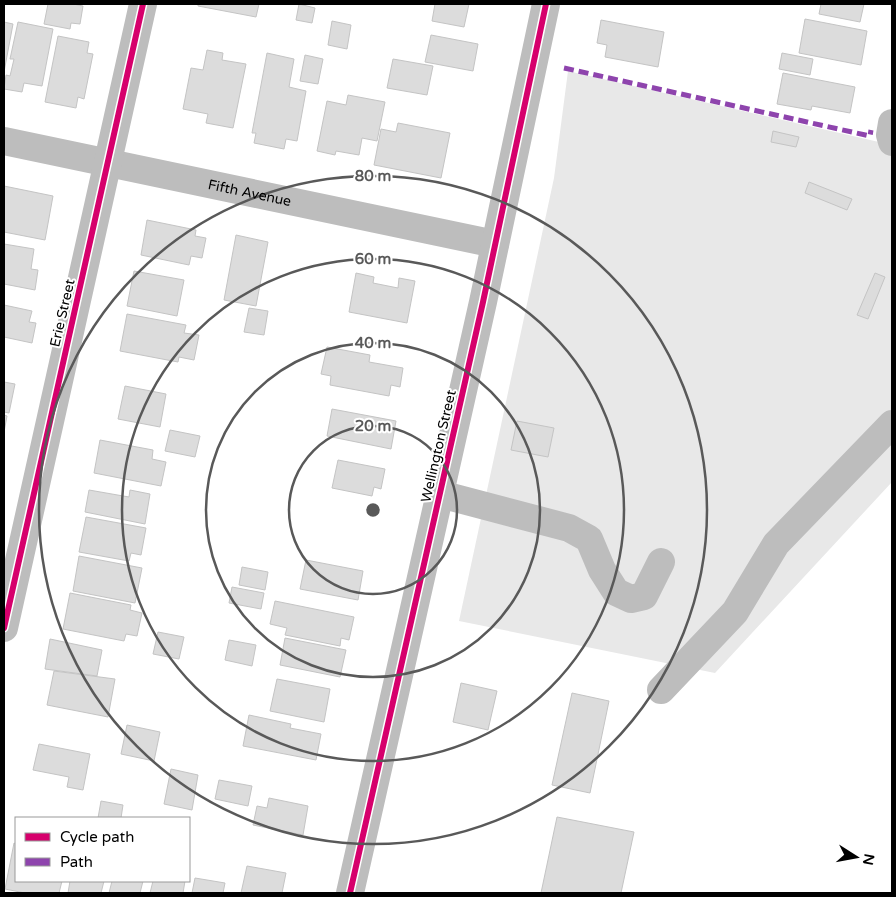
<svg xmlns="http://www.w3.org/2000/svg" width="896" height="897" font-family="'Varela Round',sans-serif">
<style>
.green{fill:#e8e8e8}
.building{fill:#dcdcdc;stroke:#c4c4c4}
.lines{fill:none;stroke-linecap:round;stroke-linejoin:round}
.minor{stroke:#bdbdbd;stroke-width:28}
.quiet{stroke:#8e44ad;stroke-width:5;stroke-dasharray:10 5;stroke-linecap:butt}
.cycleway-casing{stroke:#fff;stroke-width:9}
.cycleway{stroke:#d6006c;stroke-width:6}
.ring{fill:none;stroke:#595959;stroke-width:2.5}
.labels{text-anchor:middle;stroke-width:4;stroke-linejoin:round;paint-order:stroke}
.street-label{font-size:14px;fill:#000;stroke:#fff}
.centre{fill:#595959;stroke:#fff;stroke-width:2.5}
.ring-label{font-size:15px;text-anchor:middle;font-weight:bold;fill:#595959;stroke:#fff;stroke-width:4;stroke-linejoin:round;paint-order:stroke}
</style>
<rect width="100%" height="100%" fill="#fff"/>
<!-- green -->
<path class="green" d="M568 71 892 145V482L715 673 459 621 554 178Z"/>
<!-- building -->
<path class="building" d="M48 4H73L83 6 80 24 71 23 70 29 44 24Z
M198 4H259L256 17 198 6Z
M299 4 315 8 312 23 296 20Z
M435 4H469L464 27 432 21Z
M821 4H864L860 22 819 14Z
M805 19 867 31 861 65 799 53Z
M601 20 664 32 658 67 605 57 607 45 597 43Z
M332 21 351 25 347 49 328 45Z
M4 22 13 24 4 72Z
M18 22 53 29 42 86 24 83 22 92 4 89 6 75 10 76 14 59H10Z
M431 35 478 44 473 71 425 62Z
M58 36 89 42 87 53 93 54 84 99 78 97 76 108 45 102Z
M207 50 223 53 222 60 246 64 233 128 206 123 208 114 183 109 191 68 203 70Z
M267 53 294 59 289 87 306 91 297 141 286 139 284 149 254 143 256 133H252Z
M782 53 813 59 810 75 779 69Z
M305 55 323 59 318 84 300 81Z
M393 59 433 66 427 95 387 88Z
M783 73 855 87 850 113 812 106 811 110 777 104Z
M348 95 385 102 377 141 362 138 359 155 336 151 335 155 317 151 327 101 346 105Z
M398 123 450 133 441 178 374 165 381 129 396 132Z
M773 131 799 137 796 147 771 142Z
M809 182 852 199 847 210 805 193Z
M4 186 53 196 45 240 4 232Z
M147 220 196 230 195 236 206 238 202 258 191 256 189 265 141 255Z
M236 235 268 242 256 306 224 300Z
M4 244 34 249 31 269 38 270 35 290 4 284Z
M134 271 184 280 177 316 127 306Z
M356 273 374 277 373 283 398 288 399 278 415 281 407 323 349 312Z
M875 273 885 277 868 319 857 315Z
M4 305 32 311 29 322 36 323 32 343 4 337Z
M249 308 268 311 264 335 244 332Z
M127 314 186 325 184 333 199 335 194 360 179 357 178 362 120 351Z
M327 347 370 355 369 362 403 368 400 387 391 385 389 396 330 385 331 376 321 374Z
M4 382 15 384 9 413 4 412Z
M125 386 166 394 160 427 118 419Z
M332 409 396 421 391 449 327 436Z
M4 415 7 416 4 432Z
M517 421 554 428 548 457 511 450Z
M170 430 200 436 195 457 165 451Z
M100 440 153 450 152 459 166 462 161 486 94 473Z
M338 460 385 469 381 489 374 487 372 496 332 488Z
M89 490 129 497 130 490 150 494 145 524 85 512Z
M86 517 146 528 141 555 131 553 129 561 79 552Z
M79 556 142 568 135 603 73 591Z
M306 560 363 571 358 600 300 589Z
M242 567 268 572 265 590 239 585Z
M232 587 264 593 261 609 229 603Z
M70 593 131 605 130 610 142 613 137 636 126 634 124 641 63 629Z
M275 601 354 617 349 640 341 638 340 646 285 635 287 628 270 624Z
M158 632 184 637 179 659 153 654Z
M285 638 346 650 340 677 280 665Z
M50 639 102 650 97 676 45 669Z
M229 640 256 645 252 666 225 660Z
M54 671 115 679 108 717 47 705Z
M277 679 330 689 324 722 270 711Z
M461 683 497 691 488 730 453 722Z
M572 693 609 701 590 793 552 785Z
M249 715 291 724 290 728 321 734 316 760 243 746Z
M127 725 160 732 154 761 121 754Z
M39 744 90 754 83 790 67 787 69 777 33 770Z
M171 769 198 775 192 810 164 804Z
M219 780 252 786 248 806 215 799Z
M269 798 308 806 303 835 253 825 257 806 267 808Z
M101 801 123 805 121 818H98Z
M557 817 634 832 621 893H541Z
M14 843 16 844V881H62L59 893H25L5 889Z
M247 866 286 873 282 893H241Z
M195 878 225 883 223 893H192Z
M70 881H104L101 893H68Z
M112 881H143L140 893H109Z
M153 881H185L183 893H150Z"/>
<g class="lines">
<!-- minor -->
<g class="minor">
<path d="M892 123 890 135 892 142"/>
<path id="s1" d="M4 141 495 244"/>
<path d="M440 494 569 528 589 539 602 570 616 592 631 599 644 596 661 562"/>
<path d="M4 628 143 4"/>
<path d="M661 690 735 612 776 544 892 424"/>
<path d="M350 893 483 302 546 4"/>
</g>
<!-- quiet -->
<path class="quiet" d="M564 68 870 136 871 130"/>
<!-- cycleway casing -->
<g class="cycleway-casing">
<path id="cycleway" d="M4 628 143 4
M350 893 483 302 546 4"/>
</g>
<!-- cycleway -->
<use href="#cycleway" class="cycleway"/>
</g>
<!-- distance rings -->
<g class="ring">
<circle cx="373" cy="510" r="84"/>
<circle cx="373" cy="510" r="167"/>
<circle cx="373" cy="510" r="251"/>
<circle cx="373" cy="510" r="334"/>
</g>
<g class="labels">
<!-- street labels -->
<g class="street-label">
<text dy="5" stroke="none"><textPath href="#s1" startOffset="251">Fifth Avenue</textPath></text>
<text transform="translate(62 313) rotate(-77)" y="5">Erie Street</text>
<text transform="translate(438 446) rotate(-77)" y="5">Wellington Street</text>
</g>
</g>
<circle cx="373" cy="510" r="8" class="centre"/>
<g class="ring-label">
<text x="373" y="181">80 m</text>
<text x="373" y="264">60 m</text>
<text x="373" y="348">40 m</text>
<text x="373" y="431">20 m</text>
</g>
<!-- border -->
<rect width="896" height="897" fill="none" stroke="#000000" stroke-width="10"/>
<!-- legend -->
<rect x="15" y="817" width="175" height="65" fill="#ffffff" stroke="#999999"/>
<rect x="25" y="833" width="25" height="8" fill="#d6006c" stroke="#999999"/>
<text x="60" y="842" font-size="15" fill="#000000">Cycle path</text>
<rect x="25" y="858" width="25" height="8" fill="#8e44ad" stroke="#999999"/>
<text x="60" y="867" font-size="15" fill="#000000">Path</text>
<!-- north arrow -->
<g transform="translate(856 857) rotate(101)" stroke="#ffffff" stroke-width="4" paint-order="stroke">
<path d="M0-4L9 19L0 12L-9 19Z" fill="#000000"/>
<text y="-8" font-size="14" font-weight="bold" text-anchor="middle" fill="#000000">N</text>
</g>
</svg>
